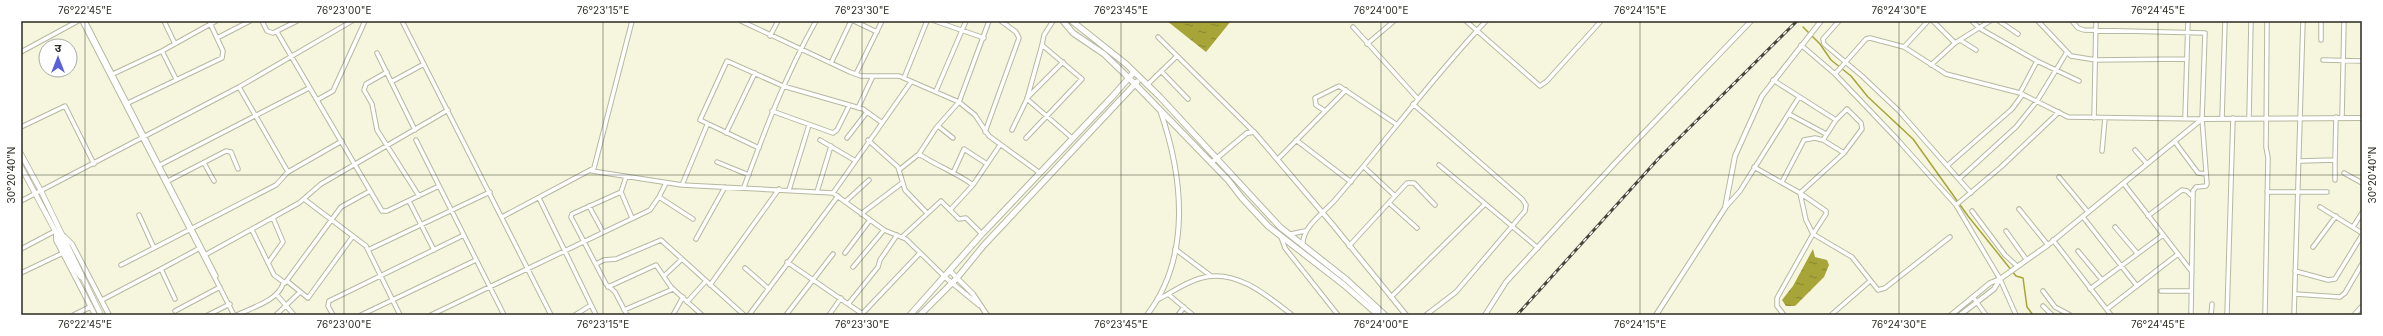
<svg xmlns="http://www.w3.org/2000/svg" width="2383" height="336" font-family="Inter,'Noto Sans Devanagari',sans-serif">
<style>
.water{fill:url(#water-ripples)}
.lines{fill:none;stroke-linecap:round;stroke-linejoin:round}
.stream{stroke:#a7a538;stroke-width:1.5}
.minor-casing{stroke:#b7b8a0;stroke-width:5.5}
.tertiary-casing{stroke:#b7b8a0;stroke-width:6}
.secondary-casing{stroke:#b7b8a0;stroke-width:6}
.primary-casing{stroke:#b7b8a0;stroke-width:7}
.minor{stroke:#fff;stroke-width:3.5}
.tertiary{stroke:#fff;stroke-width:4}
.secondary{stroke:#fff;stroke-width:4.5}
.primary{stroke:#fff;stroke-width:5}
.rail-casing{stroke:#46463b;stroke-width:3}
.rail{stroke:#fff;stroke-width:1.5;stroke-dasharray:4.5;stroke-linecap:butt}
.ticks{fill:none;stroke:#2a2a21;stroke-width:1;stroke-opacity:0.45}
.neatline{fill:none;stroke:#2a2a21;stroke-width:1.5}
.ticks-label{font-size:10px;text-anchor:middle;fill:#2a2a21}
</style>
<defs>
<pattern id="water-ripples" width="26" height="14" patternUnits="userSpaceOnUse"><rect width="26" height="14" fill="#a7a538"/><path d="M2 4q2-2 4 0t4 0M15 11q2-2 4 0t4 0" fill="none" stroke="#88872f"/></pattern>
</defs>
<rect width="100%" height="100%" fill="#f5f6dd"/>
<!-- water -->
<path class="water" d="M1167 21H1231L1206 52Z
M1813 249 1815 257 1827 260 1829 265 1824 277 1795 306H1786L1782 300 1793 286Z"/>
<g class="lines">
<!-- stream -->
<path class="stream" d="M1803 27 1820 44 1831 60 1851 76 1868 97 1913 139 1968 216 2016 276 2023 278 2027 307 2033 315"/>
<!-- minor casing -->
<g class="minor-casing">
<path id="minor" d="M82 21 234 315
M85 21 216 276
M164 21 175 44
M262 21 267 31 273 33 297 21
M402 21 551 315
M741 21 850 72 861 76H899L959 102 975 115 989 136 1040 173
M854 21 877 32
M935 21 984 38
M1466 21 1540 86 1547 81 1601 21
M1839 21 1823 39 1824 44 1862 76 1899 111 1971 193
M1933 21 1955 43
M1972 21 1979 28 2037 61 2079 81
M1999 21 2018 34
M2038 21 2071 56 2096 60 2186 59
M2072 21 2078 28 2084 30 2205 33 2202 119 2207 184 2206 186 2196 187 2193 191 2191 315
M1353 27 1418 99
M277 32 382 211H387L439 186
M770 36 778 21
M1158 37 1254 132
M217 38 250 21
M1960 40 1976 50
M2321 40V21
M1367 44 1394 21
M1042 45 1044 35 1053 21
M1801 45 1835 74 1897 139 1956 205 2000 279 2016 315
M1904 47 1928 21
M162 51 176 79
M21 52 78 21
M377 53 415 130
M2323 60 2362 61
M831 63 851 21
M1931 65 1955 43 1990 21
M1161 71 1188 99
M387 72 366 84 364 90 372 104 377 130 419 196
M113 74 162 51 216 21
M856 74 882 21
M1835 74 1866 39 1870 38 1904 47 1946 74 2020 93 2068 117 2202 119
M904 78 927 21
M1773 80 1836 120
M391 82 424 64
M1147 85 1177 56
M239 87 288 172
M936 91 966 21
M2020 93 2037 61
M1027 98 1063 62
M1027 99 1072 138
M317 100 333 91 365 21
M128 103 222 58 223 51 209 21
M1413 104 1522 199 1526 205 1525 211 1456 292 1426 315
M858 108 873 76
M772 111 833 133 837 130 849 106
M1325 111 1316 105 1315 98 1339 86 1396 124
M1789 114 1826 134
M2342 117 2344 21
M2094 118 2096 21
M2185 118 2188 21
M2222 118 2225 21
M2249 118 2251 21
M938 126 953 138
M21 127 65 106 94 164
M1012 130 1027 99 1042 45 1082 79 1026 138
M985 132 1019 38 1016 32 1001 21
M726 133 755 73
M847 138 867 112
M416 140 504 315
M820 140 854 160
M868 140 898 167 905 190 927 213
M1296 140 1351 182
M2175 142 2198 173 2206 174
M759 148 700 120 727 61 783 86 863 109 881 122
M2135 150 2147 164
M2102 151 2105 118
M1844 153 1823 140 1836 120 1847 109 1861 123 1862 129 1844 153 1800 193 1826 211V214L1813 234 1852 257 1878 290 1885 288 1950 237
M919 154C937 166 955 172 973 185L950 210
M1278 159 1346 90
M2335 160 2336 117
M2300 161 2335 160V180
M717 162 749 175
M204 163 214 181
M160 165 309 88
M1439 165 1538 248
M1948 165 2012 109 2023 94
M1364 167 1395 196
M1754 167 1800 193 1806 220 1813 234 1777 298V306L1784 315
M899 170 919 154 936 128 959 102 989 21
M592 171 682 185 833 193 884 230 906 239 946 278
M954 171 964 149 987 164
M2344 173 2362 183
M626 177 621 192 632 218
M2059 177 2088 212
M1959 179 2016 127 2037 101 2067 52
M168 181 226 151 231 152 238 169
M1782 182 1804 140 1815 138 1823 140
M2124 184 2192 272
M682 185 707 125
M973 185 1000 145
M744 187C765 130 786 74 816 21
M789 190 809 125
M621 192 572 214 571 217 606 284 615 292 627 315
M817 192 831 146
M2267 192H2327
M833 193 911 82
M659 197 693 219
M539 198 596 315
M304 199 366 246 400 315
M21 201 239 87 352 21
M409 201 434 250
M845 202 869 180
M1389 203 1417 228
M1956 205 2001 167 2059 112
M589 206 603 232
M2320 207 2362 233
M1725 208 1740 191 1799 97
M2019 209 2048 245
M1972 211 2005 255 2017 266
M861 214 902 183
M139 215 154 248
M2148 216 2182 190 2187 191 2193 197
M502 217 594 168 632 21
M2083 217 2137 286
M2115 227 2137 253
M2353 227 2362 213
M252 230 274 275 285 283 341 207 370 191
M2006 231 2026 259
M1291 234 1305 231
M902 237 941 201 959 219 966 218 982 234
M1281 237 1285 248 1338 315
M696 239 725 187
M2053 240 2111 315
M1303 246C1301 227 1324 213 1335 200 1386 141 1432 78 1486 21
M1349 246 1407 183H1414L1435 205
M2313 247 2336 216
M21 249 55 231
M1175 249 1211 276
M368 250 490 192
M2078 251 2102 280
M845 253 870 220
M205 255 299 203 321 184 448 110
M787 262 864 315
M268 263 283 242 273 218
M596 264 604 260 616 259 661 240 744 315
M121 265 276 185 288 172 342 141
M853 267 884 230
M745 268 769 289
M2295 271 2328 280 2335 279 2362 235
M21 273 63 253
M664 276 681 260
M287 281 308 298 353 236
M710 285 779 189
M608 287 656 265 671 287 702 315
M2090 289 2163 235
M2043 291 2055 307 2070 315
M2161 291H2191
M1168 294 1193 315
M2295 294 2340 297 2345 293 2362 264
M277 295 294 315
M1391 297 1485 204
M1973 297 1986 315
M175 299 161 269 200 248
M1159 299C1172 292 1186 282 1201 278 1235 268 1267 295 1292 315
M102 300 161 269
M687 302 706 281
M849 303 878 267 880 260 897 235
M2043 306 2052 315
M2107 309 2178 254
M624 310 673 289
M175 311 220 287
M862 314 920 253
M208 315 230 304
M237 315C253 307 277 301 283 284
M276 315 300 292
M333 315 328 306 329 301 464 235
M361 315 476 260
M431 315 650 210 659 197 666 183
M575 315 591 305
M673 315 683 297
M749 315 838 196
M786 315 833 254
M829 315 841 298
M1178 315 1184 307
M1831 315 1870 281
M2211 315 2212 304
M2227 315 2233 118
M2265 315 2268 158 2266 147 2267 21
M2294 315 2303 21
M2354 315 2362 306"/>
</g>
<!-- tertiary casing -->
<g class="tertiary-casing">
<path id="tertiary" d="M1211 163 1247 133 1254 132 1333 225 1406 315
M56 233V240L95 315
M64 236 72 244 109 315
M951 272 973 294 987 315
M946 278 979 305
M74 315 90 307
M1147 315C1192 256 1183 176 1160 110
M1485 315 1506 282 1616 162 1751 21
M1656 315 1725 208 1735 156 1762 96 1821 21
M1951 315 1990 283 2000 279 2048 245 2202 119 2362 118
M1960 315 1994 289 2000 279"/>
</g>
<!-- secondary casing -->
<g class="secondary-casing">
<path id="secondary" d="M21 154 41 191 101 315
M21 167 76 270 81 277"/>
</g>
<!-- primary casing -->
<g class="primary-casing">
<path id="primary" d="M1063 21 1073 33 1104 54 1135 84 1228 180 1242 198 1268 226 1344 285 1378 315
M1072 21 1126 64 1160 97 1280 227 1347 280 1385 315
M910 315 982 234 1112 97 1134 72
M920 315 957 278 984 245 1137 82"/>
</g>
<!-- minor -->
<use href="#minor" class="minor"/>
<!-- tertiary -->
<use href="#tertiary" class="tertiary"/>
<!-- secondary -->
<use href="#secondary" class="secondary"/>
<!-- primary -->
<use href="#primary" class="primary"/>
<!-- rail casing -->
<g class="rail-casing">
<path id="rail" d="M1517 315 1659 158 1797 21"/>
</g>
<!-- rail -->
<use href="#rail" class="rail"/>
</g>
<!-- ticks -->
<path class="ticks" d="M85 21V315M344 21V315M603 21V315M862 21V315M1121 21V315M1381 21V315M1640 21V315M1899 21V315M2158 21V315M21 175H2362"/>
<!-- border -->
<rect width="2383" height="336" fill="none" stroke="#ffffff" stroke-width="44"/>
<!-- north arrow -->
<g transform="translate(58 58)"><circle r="19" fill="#ffffff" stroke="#aaaaa6"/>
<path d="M0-3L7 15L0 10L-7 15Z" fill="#5a60d8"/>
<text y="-6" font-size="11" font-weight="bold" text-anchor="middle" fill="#2a2a21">उ</text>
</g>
<rect x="22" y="22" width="2339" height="292" class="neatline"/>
<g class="ticks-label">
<text x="85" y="14">76°22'45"E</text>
<text x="344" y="14">76°23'00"E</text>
<text x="603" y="14">76°23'15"E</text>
<text x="862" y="14">76°23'30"E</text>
<text x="1121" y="14">76°23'45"E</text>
<text x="1381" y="14">76°24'00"E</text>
<text x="1640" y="14">76°24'15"E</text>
<text x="1899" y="14">76°24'30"E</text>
<text x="2158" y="14">76°24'45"E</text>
<text transform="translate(11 175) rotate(-90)" y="4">30°20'40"N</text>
<text transform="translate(2372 175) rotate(-90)" y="4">30°20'40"N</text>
<text x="85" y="328">76°22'45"E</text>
<text x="344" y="328">76°23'00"E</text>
<text x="603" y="328">76°23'15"E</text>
<text x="862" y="328">76°23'30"E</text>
<text x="1121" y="328">76°23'45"E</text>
<text x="1381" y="328">76°24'00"E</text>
<text x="1640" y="328">76°24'15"E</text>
<text x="1899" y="328">76°24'30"E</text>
<text x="2158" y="328">76°24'45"E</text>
</g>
</svg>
